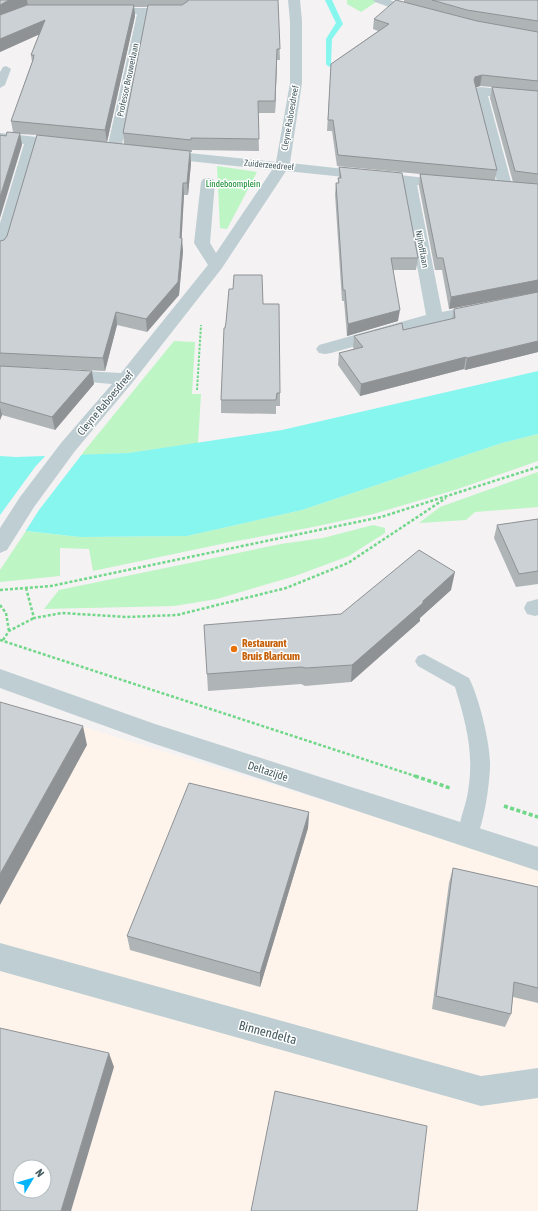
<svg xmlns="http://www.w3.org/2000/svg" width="538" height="1211" font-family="'Asap Condensed',sans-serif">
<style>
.commercial{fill:#fef4ec;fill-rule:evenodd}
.green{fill:#bdf5c4}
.water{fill:#86f6ef}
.pier{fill:#f4f2f3}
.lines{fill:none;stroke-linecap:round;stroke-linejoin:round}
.path-far2{stroke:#71d789;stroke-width:2;stroke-dasharray:2.5 1.5;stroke-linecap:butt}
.path-far1{stroke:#71d789;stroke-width:2.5;stroke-dasharray:3 2;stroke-linecap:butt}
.path{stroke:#71d789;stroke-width:3.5;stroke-dasharray:4 2.5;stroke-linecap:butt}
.service{fill:#beced3;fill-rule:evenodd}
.minor{fill:#beced3;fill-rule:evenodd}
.wall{fill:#afb4b7;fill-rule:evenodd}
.shaded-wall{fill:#8f9295}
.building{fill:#ccd1d5;stroke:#8f9295;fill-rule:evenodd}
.food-dot{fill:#e8710a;stroke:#fff;stroke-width:1.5}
.labels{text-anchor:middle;stroke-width:3;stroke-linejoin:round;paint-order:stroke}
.far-street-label{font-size:9px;fill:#475d62;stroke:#fff}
.far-park-label{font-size:9px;fill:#0d8929;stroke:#fff}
.street-label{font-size:11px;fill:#475d62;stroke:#fff}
.food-label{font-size:11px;font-weight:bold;fill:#c56008;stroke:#fff;text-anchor:start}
.near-street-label{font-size:13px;fill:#475d62;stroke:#fff}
</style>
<rect width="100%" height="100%" fill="#f4f2f3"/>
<!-- commercial -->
<path class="commercial" d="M0 701 538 867V1211H0ZM20 1167H44V1191H20Z"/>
<!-- green -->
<path class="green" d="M347 0H379L361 12 347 4Z
M217 166 257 172 227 229 220 228Z
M174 341 195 342 192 394H201L198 443 128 453 81 455Z
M538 434V461L455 490 373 514 313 527 226 543 93 571 89 549 60 548V576L0 582V570L26 531 80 537 187 536 302 510 502 443Z
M538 472V507L475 512 466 520 419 523 440 507Z
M373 525 385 528V533L349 556 295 576 217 599 174 606 44 609 59 590 281 544 323 538Z"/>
<!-- water -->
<path class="water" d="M325 0H332L343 24 332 39 331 63 334 66 333 68 328 66 326 64V39L336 23Z
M538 371V434L502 443 302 510 187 536 80 537 0 528V456L16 457 128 453 282 430Z"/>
<!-- pier -->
<path class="pier" d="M83 453 39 510 25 532 0 530V515L35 467 47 454Z"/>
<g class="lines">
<!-- path-far2 -->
<path class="path-far2" d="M197 390 201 325"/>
<!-- path-far1 -->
<path class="path-far1" d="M26 588 34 618 62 613 127 617 177 615 286 588 348 563 446 498
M0 590 51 586 381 517 538 467
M0 605 6 613 9 631
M0 640 418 777
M3 640 9 631 34 618"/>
<!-- path -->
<path class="path" d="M415 776 450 788
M504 806 538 817"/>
<!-- service -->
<path class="service" d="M6 66 11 69 5 85 0 88V72L3 67Z
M424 654 469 678C479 697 491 746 490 767 489 790 484 822 475 842L468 845 461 842C455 830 464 811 467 797 475 757 467 726 455 687L418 666 415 661 418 656Z"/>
<!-- minor -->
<path class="minor" d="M288 0H300L302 21V83L290 163 454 181 456 184 454 187 449 188 417 185 442 312 538 293V303L437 323 331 353 325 354 319 353 316 349 319 345 426 315 402 183 286 171 222 268 132 383 75 451 34 507 7 550 0 553V528L20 497 61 443 112 384 63 380 57 379 54 375 57 371 63 370 121 373 208 265 194 243 201 182 203 179 208 178 213 179 215 182 210 243 216 253 272 170 161 158 156 157 154 154 156 151 161 150 276 162 290 83V21Z
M373 0H390L423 12 425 14 423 16H415L375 2Z
M105 8H177L181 9 183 11 181 13 177 14H148L121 149 119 152 114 153 109 152 107 149 137 14 101 13 99 11 101 9Z
M480 87 538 93V101L488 96 513 189 511 192 506 193 501 192 499 189 474 91 475 88Z
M0 133 65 140 70 141 72 144 70 147 65 148 38 145 8 248 6 251 0 253V223L24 144 0 141Z
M538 599V615L535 616 527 614 524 608 527 602Z
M0 669 155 724 538 847V871L152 743 0 688Z
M0 943 481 1076 538 1068V1098L481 1106 0 971Z"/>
</g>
<!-- wall -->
<path class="wall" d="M0 0H278L280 60H277L275 113H258L259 151 192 150V152H190L191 163 188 195H184L181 238 183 251 179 295 147 332 117 325 105 371 24 367 94 384 55 430 2 415 0 420V241L4 240 7 236 37 135 20 134 22 145 6 136 13 132 11 121 32 62 31 55 39 34 0 52ZM134 7H148L123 133 124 144 107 142 135 16Z
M404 0H538V352L465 370 464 369 360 396 338 365 339 353 354 349 353 348 354 336 403 330 452 319 454 309 538 292 449 309 442 270H435L419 186 420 174 337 166 332 131H327L331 64 378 31 373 29 374 19 404 2ZM480 86 492 87 490 98 513 182 495 180 497 170 476 87Z
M339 167 418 258 416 270H393L398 321 347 336 344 301H342L335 194 336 183H338L339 178Z
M263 304 280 393V406H276V414L221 413V400L225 328Z
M538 519V584L516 587 494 538 497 525Z
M451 590 420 618V621L351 682 305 686 301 684 208 691 207 674 341 614Z
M309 812 308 828 260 987 130 950 127 936Z
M453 868 538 887V1003L513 997 511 1014 505 1027 432 1009 449 883Z"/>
<!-- shaded-wall -->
<path class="shaded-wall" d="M9 0H27L28 6 0 17V5Z
M134 5 135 16 107 142 105 130Z
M45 20 47 31 0 52V39Z
M277 49V60L275 113V101Z
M482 75 480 86 474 88 475 77Z
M20 133 22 145 0 218V197Z
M190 151 191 163 188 195 187 183Z
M183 183 184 195 181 251 180 238Z
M182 238 183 251 179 295 147 332 146 319Z
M538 280V292L449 309 451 297Z
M400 310 398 321 347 336 348 324Z
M116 312 117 325 105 371 103 358Z
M538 341V352L465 370 467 358Z
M466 357 464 369 360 396 361 384Z
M92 371 94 384 55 430 52 417Z
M0 407 2 415 0 420Z
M455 572 451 590 420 618V621L351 682 352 665Z
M83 726 87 745 0 905V874Z
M309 812 308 828 260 987V973Z
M109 1053 114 1067 71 1211H61Z"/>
<!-- building -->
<path class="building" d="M0 0H9L0 5Z
M188 0H278L280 49H277L275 101H258L259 139 191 138V140L123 133 148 5H182L188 1Z
M396 0 477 21 538 32V81L482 75 475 77 474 80 497 170 338 155 333 120H328L331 64 389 24 374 19Z
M432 0H538V21L467 10Z
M27 5H134L105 130 11 121 33 60 34 55H31L45 20 0 39V15Z
M492 87 538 91V174L515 171Z
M7 132 20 133 0 197V135L6 136Z
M37 135 190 151 187 183H183L180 238H182L178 282 146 319 116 312 103 358 0 353V241L4 240 7 236Z
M339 167 402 173 418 258H391L400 310 348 324 345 290H343L336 183H339L338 178H341Z
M420 174 538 184V280L451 297 443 258H437Z
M234 275H262L263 304H279L280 393H277L276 400H221L224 328H225L226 322 229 289H233Z
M538 292V341L467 358 466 357 361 384 339 353 363 347 354 336 402 323 403 330 455 318 454 309Z
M0 366 92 371 52 417 0 402Z
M538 519V571L519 574 497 525Z
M419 550 455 572 423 601V603L352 665 306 668 301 667 207 674 204 625 341 614Z
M0 702 83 726 0 874Z
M189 783 309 812 260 973 127 936Z
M453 868 538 887V988L514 982 511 1014 436 996Z
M0 1028 109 1053 61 1211H0ZM20 1167H44V1191H20Z
M275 1091 427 1126 417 1211H251Z"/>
<!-- markers -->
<circle class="food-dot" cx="234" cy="649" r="4"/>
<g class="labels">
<!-- far-street labels -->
<g class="far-street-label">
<text transform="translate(128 80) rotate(-78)" y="3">Professor Brouwerlaan</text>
<text transform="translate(290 118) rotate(-80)" y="3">Cleyne Raboesdreef</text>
<text transform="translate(269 165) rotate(5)" y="3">Zuiderzeedreef</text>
<text transform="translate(422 249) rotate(79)" y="3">Nijhofflaan</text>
</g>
<!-- far-park labels -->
<g class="far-park-label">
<text x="233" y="187">Lindeboomplein</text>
</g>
<!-- street labels -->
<g class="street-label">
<text transform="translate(105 403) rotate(-50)" y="4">Cleyne Raboesdreef</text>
<text transform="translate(268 771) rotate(18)" y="4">Deltazijde</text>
</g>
<!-- food labels -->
<g class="food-label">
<text x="242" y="647">Restaurant<tspan x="242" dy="13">Bruis Blaricum</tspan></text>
</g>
<!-- near-street labels -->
<g class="near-street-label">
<text transform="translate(268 1032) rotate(15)" y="5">Binnendelta</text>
</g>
</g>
<!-- north arrow -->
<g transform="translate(32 1179) rotate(52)"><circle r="19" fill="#ffffff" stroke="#b5bec0"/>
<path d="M0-3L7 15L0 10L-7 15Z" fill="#05b4fb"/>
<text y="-6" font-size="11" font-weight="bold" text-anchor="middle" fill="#475d62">N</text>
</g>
</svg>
